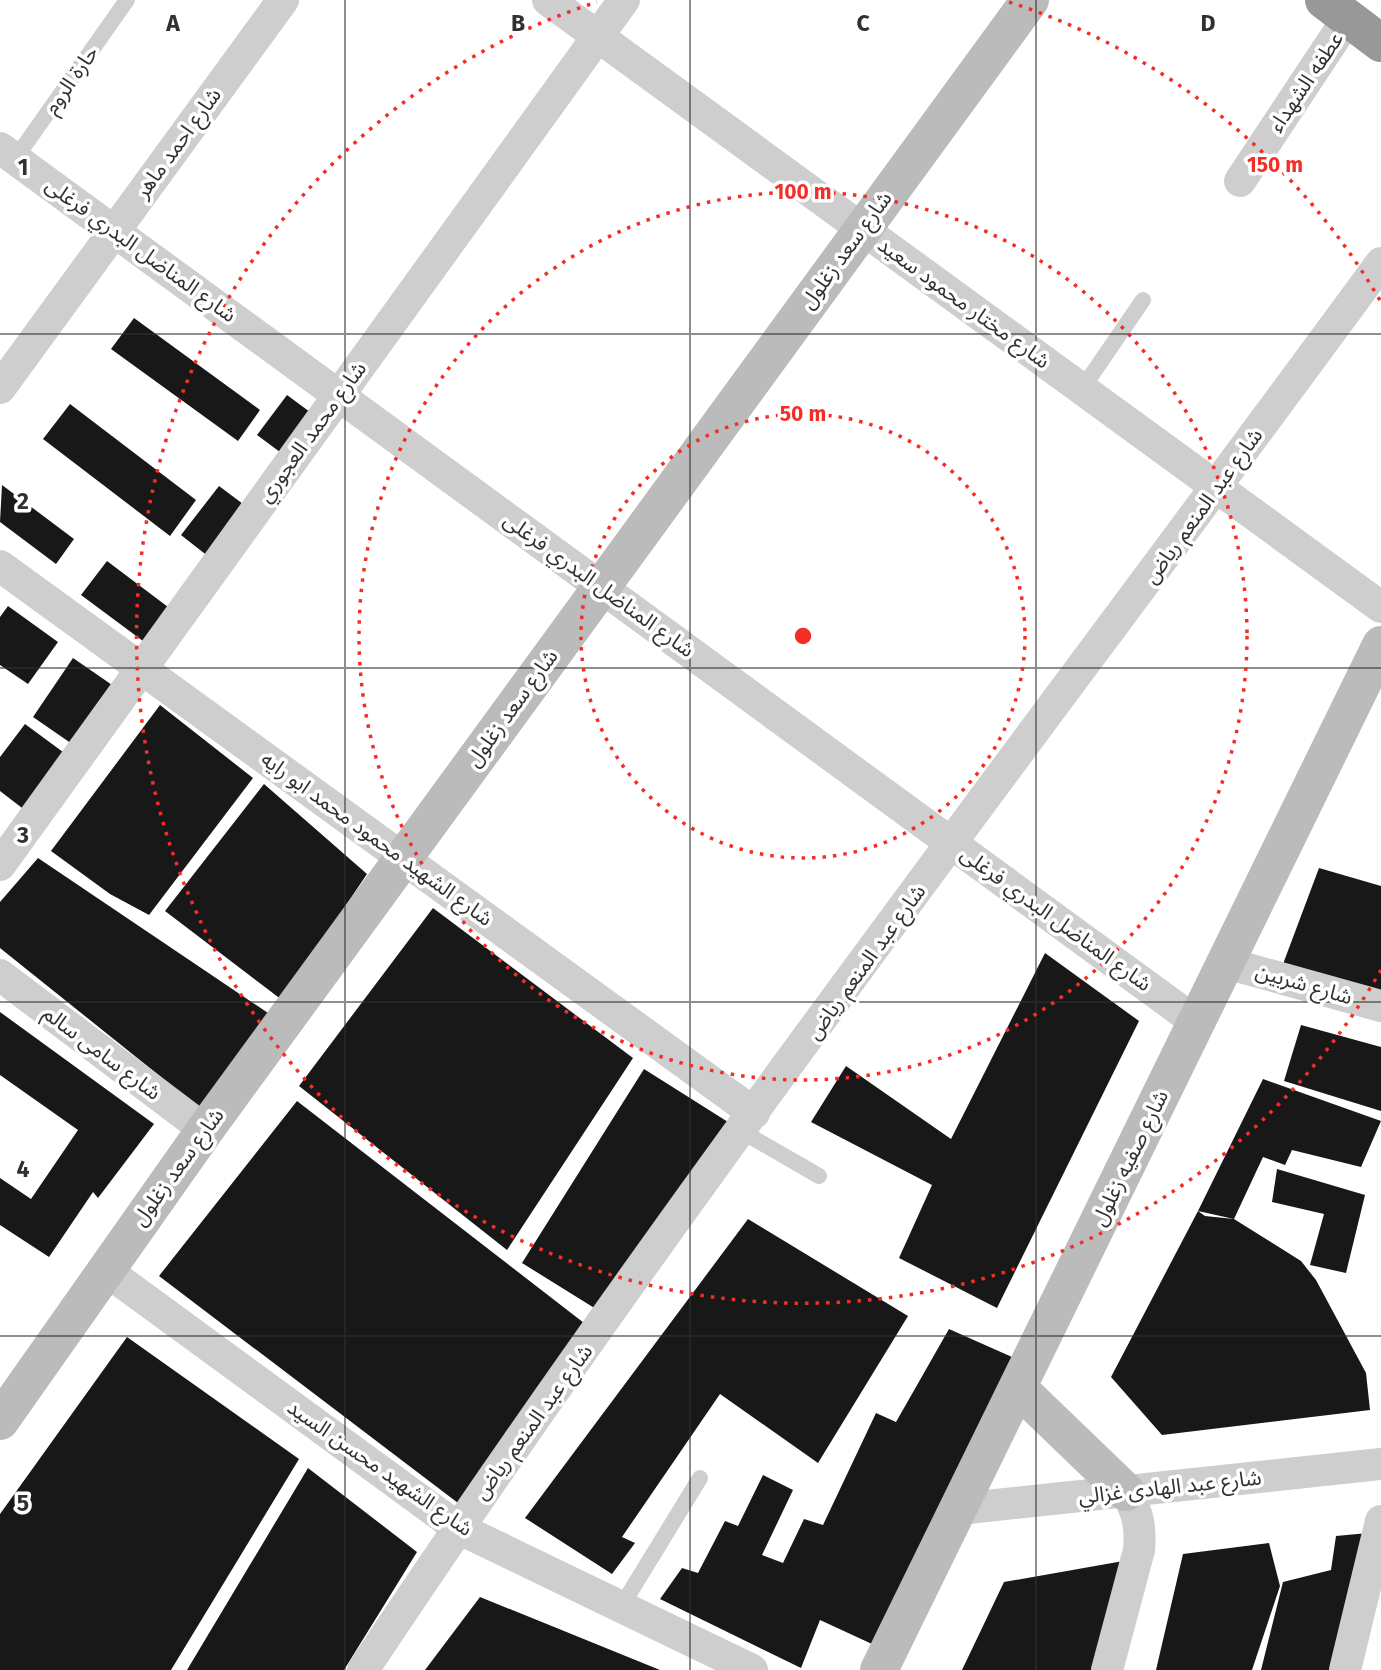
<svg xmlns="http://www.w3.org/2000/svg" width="1381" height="1670" font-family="'Fira Sans','Noto Sans Arabic',sans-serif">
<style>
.building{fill:#181818}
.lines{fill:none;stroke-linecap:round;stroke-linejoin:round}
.lane{stroke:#cecece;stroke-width:16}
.street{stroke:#cecece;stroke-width:32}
.secondary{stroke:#bbb;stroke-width:38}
.highway{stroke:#989898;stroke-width:38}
.grid{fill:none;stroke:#313131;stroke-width:2;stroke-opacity:0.55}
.ring{fill:none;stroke:#f42e27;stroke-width:3.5;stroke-dasharray:3.5 7}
.labels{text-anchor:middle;stroke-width:7;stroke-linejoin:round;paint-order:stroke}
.street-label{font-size:21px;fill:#313131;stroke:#fff}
.grid-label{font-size:23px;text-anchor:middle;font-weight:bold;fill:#313131;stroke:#fff;stroke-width:7;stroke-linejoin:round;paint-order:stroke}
.centre{fill:#f42e27;stroke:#fff;stroke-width:3.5}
.ring-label{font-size:21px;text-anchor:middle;font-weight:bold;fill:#f42e27;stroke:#fff;stroke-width:7;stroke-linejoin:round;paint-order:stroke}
</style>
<rect width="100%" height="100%" fill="#fff"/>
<!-- building -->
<path class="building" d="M134 318 260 410 238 441 111 349Z
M287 395 314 415 284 455 257 435Z
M70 404 196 500 170 536 43 439Z
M2 485 74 539 56 564 0 522Z
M219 486 247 507 209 557 181 535Z
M107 561 168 607 143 641 81 595Z
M8 606 58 642 28 684 0 665V617Z
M73 658 115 687 75 746 33 717Z
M160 705 253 778 149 915 110 894 51 851Z
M25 724 67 755 26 811 0 791V757Z
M264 784 367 874 282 1000 165 911Z
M38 858 271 1015 201 1109 0 948V902Z
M1319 868 1381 886V993L1283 964Z
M433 908 633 1058 507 1250 299 1086Z
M1045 953 1139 1021 997 1308 899 1258 932 1185 811 1122 846 1066 951 1139Z
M0 1012 154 1124 98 1198 93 1192 49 1257 0 1225V1178L31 1199 78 1130 0 1075Z
M1301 1025 1381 1047V1111L1284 1081Z
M644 1069 728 1122 596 1309 522 1263Z
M1263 1079 1381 1121 1361 1167 1292 1150 1285 1165 1263 1157 1234 1219 1198 1211Z
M297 1101 584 1323 458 1503 159 1276Z
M1277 1169 1365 1195 1346 1273 1310 1265 1324 1214 1272 1202Z
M1198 1211 1205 1216 1234 1219 1301 1261 1316 1280 1366 1373 1370 1410 1162 1435 1111 1377Z
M748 1219 908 1316 818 1463 720 1394 622 1537 635 1543 612 1574 525 1518Z
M949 1329 1012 1357 872 1644 820 1620 801 1668 660 1599 682 1568 698 1573 725 1521 738 1526 763 1475 793 1490 762 1555 783 1563 804 1519 823 1525 876 1413 896 1422Z
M127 1337 299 1459 171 1670H0V1514Z
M308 1468 417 1552 344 1670H187Z
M1368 1533 1338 1670H1261L1283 1582 1331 1570 1336 1536Z
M1269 1543 1280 1586 1252 1670H1156L1183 1554Z
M1129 1560 1101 1670H962L1004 1582Z
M480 1597 660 1670H425Z"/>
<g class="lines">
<!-- lane -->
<path class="lane" d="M15 159 127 0
M1082 389 1143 300
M741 1131 819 1176
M621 1607 700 1478"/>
<!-- street -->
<path class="street" d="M548 0 1381 607
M0 148 1196 1022
M1240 181 1348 18
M0 388 283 0
M0 566 754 1113
M0 865 624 0
M1226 963 1381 1006
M0 975 205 1130
M104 1269 458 1528 752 1670
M959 1509 1381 1464
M363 1670C683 1188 1039 730 1381 263
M1107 1670 1139 1550C1141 1527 1138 1512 1126 1492
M1345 1670 1381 1521"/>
<!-- secondary -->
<path class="secondary" d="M1018 1388 1126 1492
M0 1421 205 1130 1030 0
M879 1670 1381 645"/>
<!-- highway -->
<path class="highway" d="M1324 0 1381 43"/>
</g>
<!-- grid -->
<path class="grid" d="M345 0V1670M690 0V1670M1036 0V1670M0 334H1381M0 668H1381M0 1002H1381M0 1336H1381"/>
<!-- distance rings -->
<g class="ring">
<circle cx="803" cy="636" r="222"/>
<circle cx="803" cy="636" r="444"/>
<path d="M1381 970A667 667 0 1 1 597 2M1009 2A667 667 0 0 1 1381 302"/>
</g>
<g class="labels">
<!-- street labels -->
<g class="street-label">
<text transform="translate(71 80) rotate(-55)" y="7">حارة الروم</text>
<text transform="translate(1306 82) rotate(-56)" y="7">عطفه الشهداء</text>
<text transform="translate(178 143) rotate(-54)" y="7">شارع احمد ماهر</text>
<text transform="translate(141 250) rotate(36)" y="7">شارع المناضل البدري فرغلى</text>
<text transform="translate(846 250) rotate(-54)" y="7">شارع سعد زغلول</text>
<text transform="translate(964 303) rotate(36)" y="7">شارع مختار محمود سعيد</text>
<text transform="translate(312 432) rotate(-54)" y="7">شارع محمد العجوري</text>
<text transform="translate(1203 506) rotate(-54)" y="7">شارع عبد المنعم رياض</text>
<text transform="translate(599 585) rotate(36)" y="7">شارع المناضل البدري فرغلى</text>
<text transform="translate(512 708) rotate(-54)" y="7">شارع سعد زغلول</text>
<text transform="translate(377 839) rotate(36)" y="7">شارع الشهيد محمود محمد ابو رايه</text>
<text transform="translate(1056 919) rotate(36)" y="7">شارع المناضل البدري فرغلى</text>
<text transform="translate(866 962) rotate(-54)" y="7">شارع عبد المنعم رياض</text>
<text transform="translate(1304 984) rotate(16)" y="7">شارع شربين</text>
<text transform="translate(102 1053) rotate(37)" y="7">شارع سامى سالم</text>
<text transform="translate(1130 1158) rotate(-64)" y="7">شارع صفيه زغلول</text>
<text transform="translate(178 1167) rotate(-54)" y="7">شارع سعد زغلول</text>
<text transform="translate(533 1422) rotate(-54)" y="7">شارع عبد المنعم رياض</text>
<text transform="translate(380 1468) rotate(35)" y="7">شارع الشهيد محسن السيد</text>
<text transform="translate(1170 1487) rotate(-6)" y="7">شارع عبد الهادى غزالي</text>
</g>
</g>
<g class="grid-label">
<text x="173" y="31">A</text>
<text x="518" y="31">B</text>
<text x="863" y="31">C</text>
<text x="1208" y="31">D</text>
<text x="23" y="175">1</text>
<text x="23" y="509">2</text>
<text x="23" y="843">3</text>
<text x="23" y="1177">4</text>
<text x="23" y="1511">5</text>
</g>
<circle cx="803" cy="636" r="10" class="centre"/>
<g class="ring-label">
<text x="1275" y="172">150 m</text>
<text x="803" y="199">100 m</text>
<text x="803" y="421">50 m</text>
</g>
</svg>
